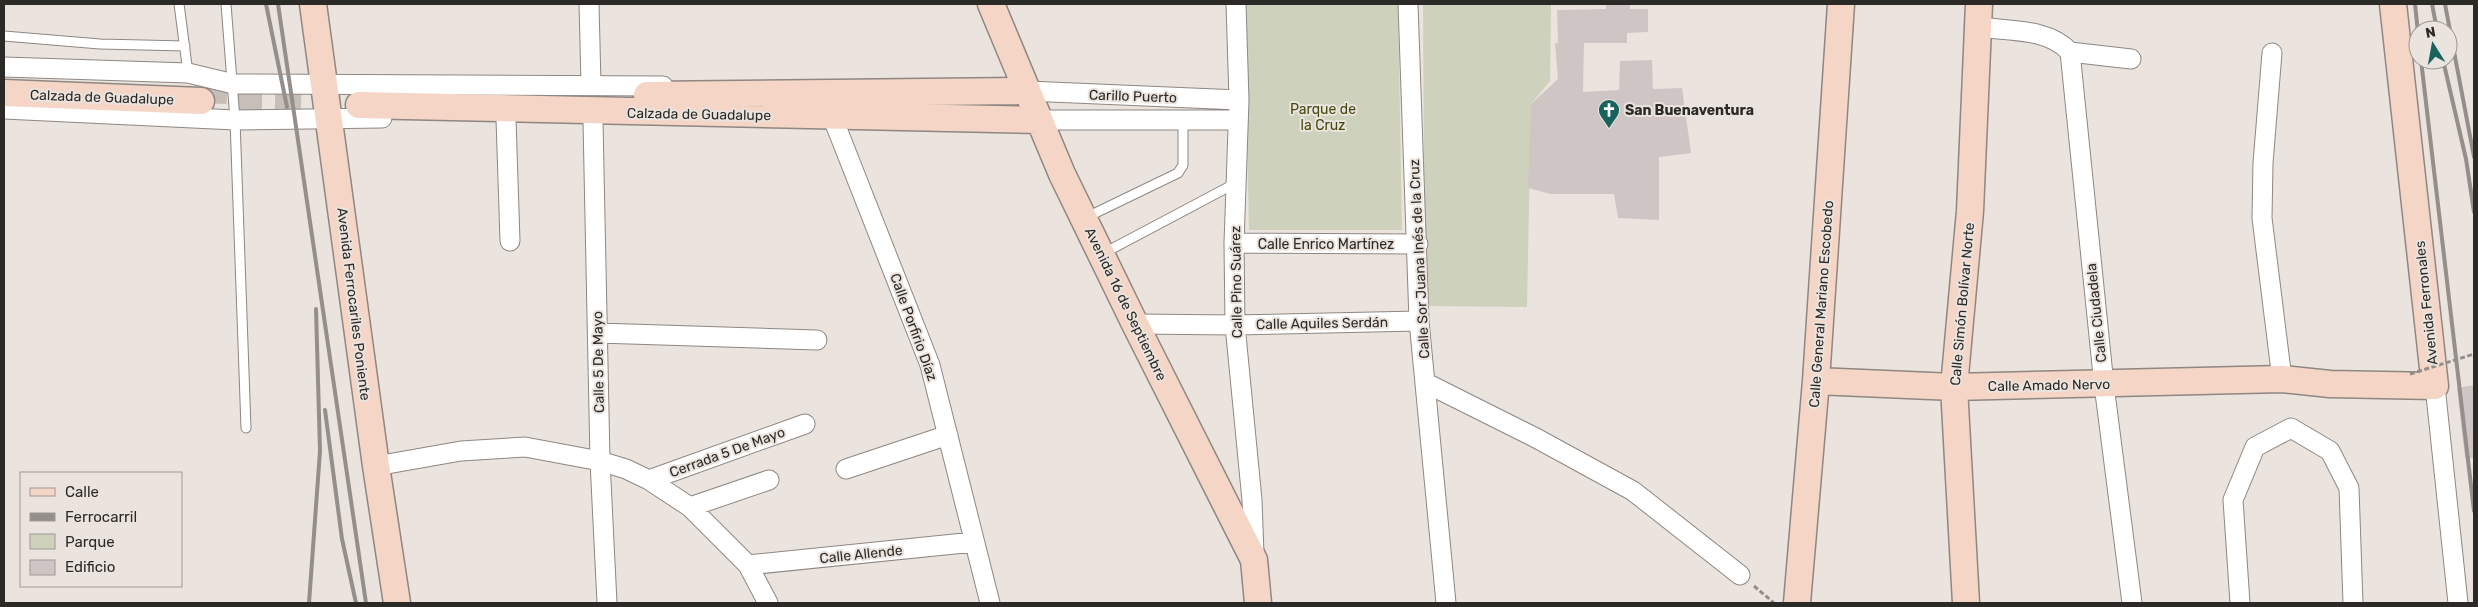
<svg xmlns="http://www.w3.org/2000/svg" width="2478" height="607" font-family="Rubik,sans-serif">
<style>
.green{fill:#ced1bb}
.building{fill:#d0c5c5}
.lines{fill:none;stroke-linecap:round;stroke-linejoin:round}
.secondary-tunnel{stroke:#c5beb9;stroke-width:26;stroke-dasharray:26 13;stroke-linecap:butt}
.lane-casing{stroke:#8e8782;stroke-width:11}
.street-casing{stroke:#8e8782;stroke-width:21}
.secondary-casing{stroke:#8e8782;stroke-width:29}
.path{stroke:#938e89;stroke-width:3;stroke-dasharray:5 2.5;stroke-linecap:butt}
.lane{stroke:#fff;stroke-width:9}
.street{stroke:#fff;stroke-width:19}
.secondary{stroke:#f4d5c6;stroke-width:26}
.rail{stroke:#948f8a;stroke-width:4}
.path-bridge{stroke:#938e89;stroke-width:3;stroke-dasharray:5 2.5;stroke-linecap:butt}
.labels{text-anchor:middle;stroke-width:4;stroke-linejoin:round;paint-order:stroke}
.street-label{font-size:14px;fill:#2c2a27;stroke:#ebe3dd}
.park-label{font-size:14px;fill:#44490e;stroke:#ebe3dd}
.poi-label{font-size:14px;font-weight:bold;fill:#2c2a27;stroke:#ebe3dd;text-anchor:start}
</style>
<rect width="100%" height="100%" fill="#ebe3dd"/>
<!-- green -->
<path class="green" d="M1244 4H1398L1402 230H1249Z
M1423 4H1551L1550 81 1531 104 1527 307 1425 306Z"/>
<!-- building -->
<path class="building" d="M1606 4H1630V9H1648V32L1627 33V43H1584L1583 92 1619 90 1620 61 1652 60 1653 89 1682 88 1691 153 1659 157V220L1618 218 1614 194H1551L1528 188 1531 104 1558 79 1555 43H1558L1557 10 1606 9Z
M2474 385V458H2465L2457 388Z"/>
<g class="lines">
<!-- secondary-tunnel -->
<path class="secondary-tunnel" d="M201 90 259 92
M236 102 359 105"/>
<!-- lane casing -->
<g class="lane-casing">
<path id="lane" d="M179 4 188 73
M226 4 235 120 246 428
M4 36 100 44 185 46
M1085 218 1178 173 1183 165V120
M1104 253 1236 183"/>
</g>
<!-- street casing -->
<g class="street-casing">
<path id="street" d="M589 4 591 85
M1236 4 1239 100 1234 243 1235 325 1252 500 1254 554
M1408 4 1419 321 1446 603
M1978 27C2008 31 2048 28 2070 52L2104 385 2132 603
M2070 52 2131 59
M2272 53 2263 163 2262 218 2282 379
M4 67 188 73 234 84 663 86
M1027 91 1239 100
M4 109 235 120 382 118
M832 116 930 365 990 603
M506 119 510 241
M1038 120H1238
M593 121 600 461 607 603
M1234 243 1418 244
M1135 324 1235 325 1419 321
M598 333 817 340
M1426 383 1536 438 1633 491 1740 575
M2435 386 2458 603
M376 466 461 451 525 447 600 461 626 469 649 480 690 507 748 565 768 603
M846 469 948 435
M649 480 805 424
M690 507 769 480
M748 565 974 542
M2240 603 2233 500 2255 447 2291 428 2330 451 2349 488 2353 603"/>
</g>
<!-- secondary casing -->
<g class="secondary-casing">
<path id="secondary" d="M313 4 376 466 397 603
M991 4 1062 174 1135 324 1254 560 1258 603
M4 93 201 101
M647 95 1027 91
M359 105 1038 120
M1816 381 1954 387 2282 379 2330 384 2435 386 2393 4
M1797 603 1816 381 1841 4
M1966 603 1954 387 1970 211 1979 4"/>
</g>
<!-- path -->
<path class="path" d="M1754 586 1774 603"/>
<!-- lane -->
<use href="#lane" class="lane"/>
<!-- street -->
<use href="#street" class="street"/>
<!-- secondary -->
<use href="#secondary" class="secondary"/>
<!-- rail -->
<path class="rail" d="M266 4 287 107
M278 4 366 603
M2415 4 2418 33
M2432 4 2437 30
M2445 4 2474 157
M2421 60 2474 511
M2443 60 2466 159 2474 212
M325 410 342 539 356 603
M309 603 320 451 316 309"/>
<!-- path-bridge -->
<path class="path-bridge" d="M2410 374 2474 354"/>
</g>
<!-- icons -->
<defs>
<g id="church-pin" transform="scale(1.125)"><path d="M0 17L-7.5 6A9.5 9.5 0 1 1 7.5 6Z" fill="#18645d" stroke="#ebe3dd"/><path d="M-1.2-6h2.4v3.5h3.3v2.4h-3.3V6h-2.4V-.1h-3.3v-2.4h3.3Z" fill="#fff"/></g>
</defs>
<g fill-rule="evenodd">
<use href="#church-pin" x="1609" y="110"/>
</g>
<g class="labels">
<!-- street labels -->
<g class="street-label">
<text transform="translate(1133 96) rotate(2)" y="5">Carillo Puerto</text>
<text transform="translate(102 97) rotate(2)" y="5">Calzada de Guadalupe</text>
<text transform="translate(699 114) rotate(1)" y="5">Calzada de Guadalupe</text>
<text x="1326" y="249">Calle Enrico Martínez</text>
<text transform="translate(1419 259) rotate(-93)" y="5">Calle Sor Juana Inés de la Cruz</text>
<text transform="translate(1236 282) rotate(-91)" y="5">Calle Pino Suárez</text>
<text transform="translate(2426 303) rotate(-96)" y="5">Avenida Ferronales</text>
<text transform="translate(354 304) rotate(83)" y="5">Avenida Ferrocariles Poniente</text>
<text transform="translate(1126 304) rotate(64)" y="5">Avenida 16 de Septiembre</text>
<text transform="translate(1821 304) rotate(-86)" y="5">Calle General Mariano Escobedo</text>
<text transform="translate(1962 304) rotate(-85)" y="5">Calle Simón Bolívar Norte</text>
<text transform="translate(2096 313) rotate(-96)" y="5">Calle Ciudadela</text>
<text transform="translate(1322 323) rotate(-1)" y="5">Calle Aquiles Serdán</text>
<text transform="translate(914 327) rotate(70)" y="5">Calle Porfirio Díaz</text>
<text transform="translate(598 362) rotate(-91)" y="5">Calle 5 De Mayo</text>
<text transform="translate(2049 385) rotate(-1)" y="5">Calle Amado Nervo</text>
<text transform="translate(727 452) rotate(-20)" y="5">Cerrada 5 De Mayo</text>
<text transform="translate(861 554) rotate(-6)" y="5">Calle Allende</text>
</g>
<!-- park labels -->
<g class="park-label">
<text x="1323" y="114">Parque de<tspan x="1323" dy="16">la Cruz</tspan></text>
</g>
<!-- poi labels -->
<g class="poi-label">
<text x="1625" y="115">San Buenaventura</text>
</g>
</g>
<!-- border -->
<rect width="2478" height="607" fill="none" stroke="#2c2a27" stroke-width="10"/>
<!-- legend -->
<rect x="20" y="472" width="162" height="115" fill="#ebe3dd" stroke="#9f9994"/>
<rect x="30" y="488" width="25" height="8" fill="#f4d5c6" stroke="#9f9994"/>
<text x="65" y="497" font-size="15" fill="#2c2a27">Calle</text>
<rect x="30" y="513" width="25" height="8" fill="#948f8a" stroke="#9f9994"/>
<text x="65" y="522" font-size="15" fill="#2c2a27">Ferrocarril</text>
<rect x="30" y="534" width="25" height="15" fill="#ced1bb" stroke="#9f9994"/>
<text x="65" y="547" font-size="15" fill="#2c2a27">Parque</text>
<rect x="30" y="560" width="25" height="15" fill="#d0c5c5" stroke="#9f9994"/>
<text x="65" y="572" font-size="15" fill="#2c2a27">Edificio</text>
<!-- north arrow -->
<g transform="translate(2433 45) rotate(349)"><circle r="24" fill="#ebe3dd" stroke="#9f9994"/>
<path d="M0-4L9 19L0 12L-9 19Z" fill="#18645d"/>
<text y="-8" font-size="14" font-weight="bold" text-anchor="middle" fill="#2c2a27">N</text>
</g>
</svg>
